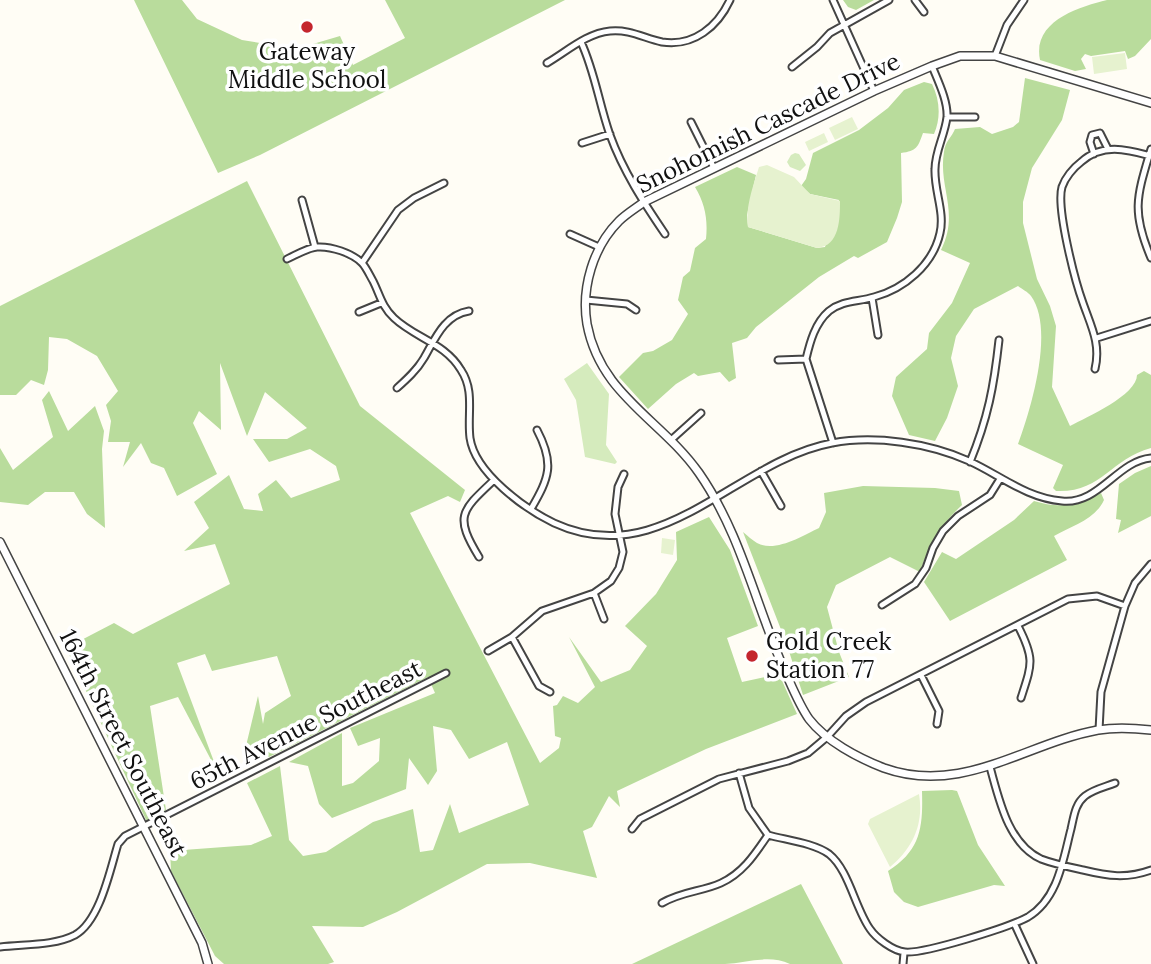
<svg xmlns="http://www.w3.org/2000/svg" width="1151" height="964" font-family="Lora,serif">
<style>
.green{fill:#d5ebbd}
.forest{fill:#b9dc9c}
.pitch{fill:#e6f2cf}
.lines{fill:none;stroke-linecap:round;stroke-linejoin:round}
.minor-casing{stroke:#444;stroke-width:9}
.tertiary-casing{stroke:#444;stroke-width:10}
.minor{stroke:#fff;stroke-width:5}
.tertiary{stroke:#fff;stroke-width:7}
.poi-dot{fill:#c4262e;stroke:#fff;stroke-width:2.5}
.labels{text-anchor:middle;stroke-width:7;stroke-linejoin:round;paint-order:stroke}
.poi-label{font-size:24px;fill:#111;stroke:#fff}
.street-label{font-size:24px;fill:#111;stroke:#fff}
</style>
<rect width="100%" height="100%" fill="#fffdf5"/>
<!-- green -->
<path class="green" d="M795 153 799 154 806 165 800 171 790 167 787 162 791 155Z
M587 363 609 394 606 445 617 462 615 464 585 457 576 400 564 379Z"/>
<!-- forest -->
<path class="forest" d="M134 0H182L197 19 242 40 296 49 340 36 353 65 405 38 385 0H565L260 155 218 173Z
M843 0H874L856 10 848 7Z
M1107 0H1151V39L1135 56 1128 59 1125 51 1091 56 1085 54 1081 59 1086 69 1075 71 1040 60C1032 21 1079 7 1107 0Z
M1025 78 1070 90 1062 120 1032 168 1023 202V223L1037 279 1050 306 1056 326 1052 387 1070 426C1087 417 1137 395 1137 375L1144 371 1151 375V448C1110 459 1102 493 1056 491L1053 488 1063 465 1018 444C1031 409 1055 329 1031 296 1028 292 1022 289 1018 286L974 309 956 336 951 358 958 386 947 418 935 441 909 435 892 396 896 377 927 349 929 333 952 303 970 263 941 250C960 212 938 187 944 152 945 141 952 137 955 129L980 127 992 134 1013 127 1019 122Z
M924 82 932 84C940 100 941 118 934 134L923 133C918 147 917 151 901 153L902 202 897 218 887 242 858 258 854 256 819 277 756 327 747 338 732 343 736 378 729 382 720 372 698 376 694 373 676 384 648 409 619 377 643 353 653 351 672 340 688 314 678 300 683 277 690 271 695 248 706 239C708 219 705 204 695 187L737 167 756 175 747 215 748 227 817 248 825 247 839 200 810 194 801 186 806 179 813 153 859 130 888 108 904 90Z
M247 181 360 406 465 490 460 502 448 496 410 513 540 763 559 748 561 738 555 736 553 706 557 705 563 696 578 703 595 687 569 637 601 682 630 670 647 646 625 626 656 594 677 560 676 532 709 517 730 550 758 626 727 638 742 682 779 674 797 714 706 749 617 791 620 807 609 796 592 827 583 831 597 878 530 863 487 864 397 912 363 927 312 926 334 962 328 964H224L215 956 171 871 170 851 251 845 272 836 247 783 280 766 289 840 303 856 326 852 373 822 413 809 420 852 433 850 450 804 459 833 529 805 507 742 469 759 451 730 433 726 437 771 428 785 409 758 406 789 332 818 319 804 308 766 289 762 342 733V786L353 783 379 761 380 738 358 746 350 728 435 693 428 677 269 757 245 750 258 696 263 724 265 713 291 696 277 656 212 671 205 654 177 663 219 775 178 697 150 706 166 810 147 822 66 648 114 623 133 634 230 584 215 544 184 551 209 528 194 502 229 475 244 509 263 511 258 494 276 480 291 498 340 480 336 466 310 449 269 462 253 439H287L307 428 265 392 247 436 220 363 221 430 199 411 193 423 217 474 177 496 164 468 151 463 141 443 123 467 130 442H108L111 421 106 405 118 391 97 356 67 339 49 337 48 370 44 385 31 380 16 395H0V306Z
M49 391 68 431 95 406 104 431 102 449 105 528 87 514 74 492H45L28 505 0 502V448L13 470 53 437 42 400Z
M1151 466V516L1118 533 1121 520 1116 519 1119 484 1135 473Z
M863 486 935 488 959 491 962 505C941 525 929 544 920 572L890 557 836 585 827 607 839 652 849 677 803 695 787 645 743 532C748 536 752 540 757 543 775 553 802 536 819 528L826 512 824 493Z
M1101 493 1104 500C1095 520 1071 526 1054 536L1067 560 950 621 924 582 942 552 956 559 1014 520 1034 501C1060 509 1077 505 1101 493Z
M952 790 957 791 978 845 1005 886 994 885 918 907 904 902 894 892 888 871C921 850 923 827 922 791Z
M801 884 843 964H790C769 954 746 963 725 964 694 964 663 964 632 964Z"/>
<!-- pitch -->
<path class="pitch" d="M1125 53 1127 69 1094 74 1092 57Z
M852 117 858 129 835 140 829 128Z
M824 133 828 142 809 151 805 142Z
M767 165 794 177 810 194 840 201C840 218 840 246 817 248L748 227C745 208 753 186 759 167Z
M662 538 675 540 673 555 661 553Z
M919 794C924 824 913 848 890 867L868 824 870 819Z"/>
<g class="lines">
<!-- minor casing -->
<g class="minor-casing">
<path id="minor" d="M833 0 874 91
M915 0 924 12
M581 42C595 72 599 104 610 135 623 171 644 203 665 234
M995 56 1007 25 1024 0
M547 63C566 52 587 33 610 31 629 29 644 38 662 42 694 47 718 26 730 0
M792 67 817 47 830 33 889 0
M947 117H975
M691 122 714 168
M582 143 610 134
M1151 149C1137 196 1131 211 1151 258
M1094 154 1090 142 1092 135 1100 133 1108 149
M302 200 315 247
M570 234 599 247
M287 259C296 255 307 248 317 247 331 246 352 253 362 263 366 267 370 276 373 281 380 295 382 307 394 318 415 338 445 343 461 370 475 391 467 414 470 438 475 473 525 509 554 523 662 573 735 461 832 443 875 435 929 443 969 461 1000 475 1026 498 1062 501 1099 505 1117 461 1151 458
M362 263 398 210 414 198 444 183
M872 298 878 335
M586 300 627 304 636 310
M359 312 381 303
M1097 338 1151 321
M806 359C810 342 815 323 829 311 843 300 858 302 874 297 904 289 933 265 940 233 945 212 934 191 935 169 935 151 945 135 947 117 948 101 938 81 932 66
M806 359 833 443
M778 360 806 359
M1095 369C1101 344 1091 326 1083 303 1075 281 1056 208 1062 187 1065 178 1073 168 1081 162 1102 143 1126 149 1151 156
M397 388C407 379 417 370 424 358 435 339 444 315 469 311
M671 440 701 413
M970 462C988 418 994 386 999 340
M761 471 781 506
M531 509C549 478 555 464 537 430
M479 557C454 516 461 511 494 480
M594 593 604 619
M882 605 915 584 926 568 933 548 943 531 958 516 990 495 1000 479
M1018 626C1035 659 1032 664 1021 698
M512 637 539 686 550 692
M488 651 512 637 542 611 594 593 611 581 619 568 623 552 615 514 618 487 624 474
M921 675 939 711 937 724
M1099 730 1101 692 1125 606 1135 583 1151 564
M990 767C999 799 1008 844 1041 859 1054 864 1069 867 1083 870 1108 876 1126 879 1151 870
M739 773 749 808 768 835C786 840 814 843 829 854 849 870 855 908 870 929 876 938 893 951 905 952 924 954 1010 927 1028 917 1058 899 1063 860 1071 829 1074 816 1075 804 1085 796 1094 789 1105 787 1115 783
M632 829 640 819 719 779 788 761 808 753 827 737 846 716 866 702 1068 599 1097 596 1125 606
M662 903C683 891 701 892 721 883 743 873 755 854 768 835
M1015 925 1033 964
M0 947C23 944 54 946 75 935 100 921 110 870 118 844L125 836 446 673
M903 964 904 953"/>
</g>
<!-- tertiary casing -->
<g class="tertiary-casing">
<path id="tertiary" d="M1151 103 995 56H960L932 66 874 91 644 202C636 208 626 214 619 221 593 247 581 288 587 324 600 395 661 419 699 473 740 532 755 602 783 667 791 684 798 703 809 719 826 741 858 758 884 768 962 796 1026 743 1098 730 1115 727 1134 728 1151 730
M0 542 202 943 208 964"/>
</g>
<!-- minor -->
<use href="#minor" class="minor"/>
<!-- tertiary -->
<use href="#tertiary" class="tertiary"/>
</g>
<!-- markers -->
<g class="poi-dot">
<circle cx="307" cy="27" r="7"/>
<circle cx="752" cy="656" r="7"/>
</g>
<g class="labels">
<!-- poi labels -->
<g class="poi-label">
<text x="307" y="60">Gateway<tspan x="307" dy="28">Middle School</tspan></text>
<text x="766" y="650" text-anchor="start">Gold Creek<tspan x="766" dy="28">Station 77</tspan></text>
</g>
<!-- street labels -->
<g class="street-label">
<text transform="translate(768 123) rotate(-26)" y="8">Snohomish Cascade Drive</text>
<text transform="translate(306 725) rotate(-27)" y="8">65th Avenue Southeast</text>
<text transform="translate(123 743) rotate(63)" y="8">164th Street Southeast</text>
</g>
</g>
</svg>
